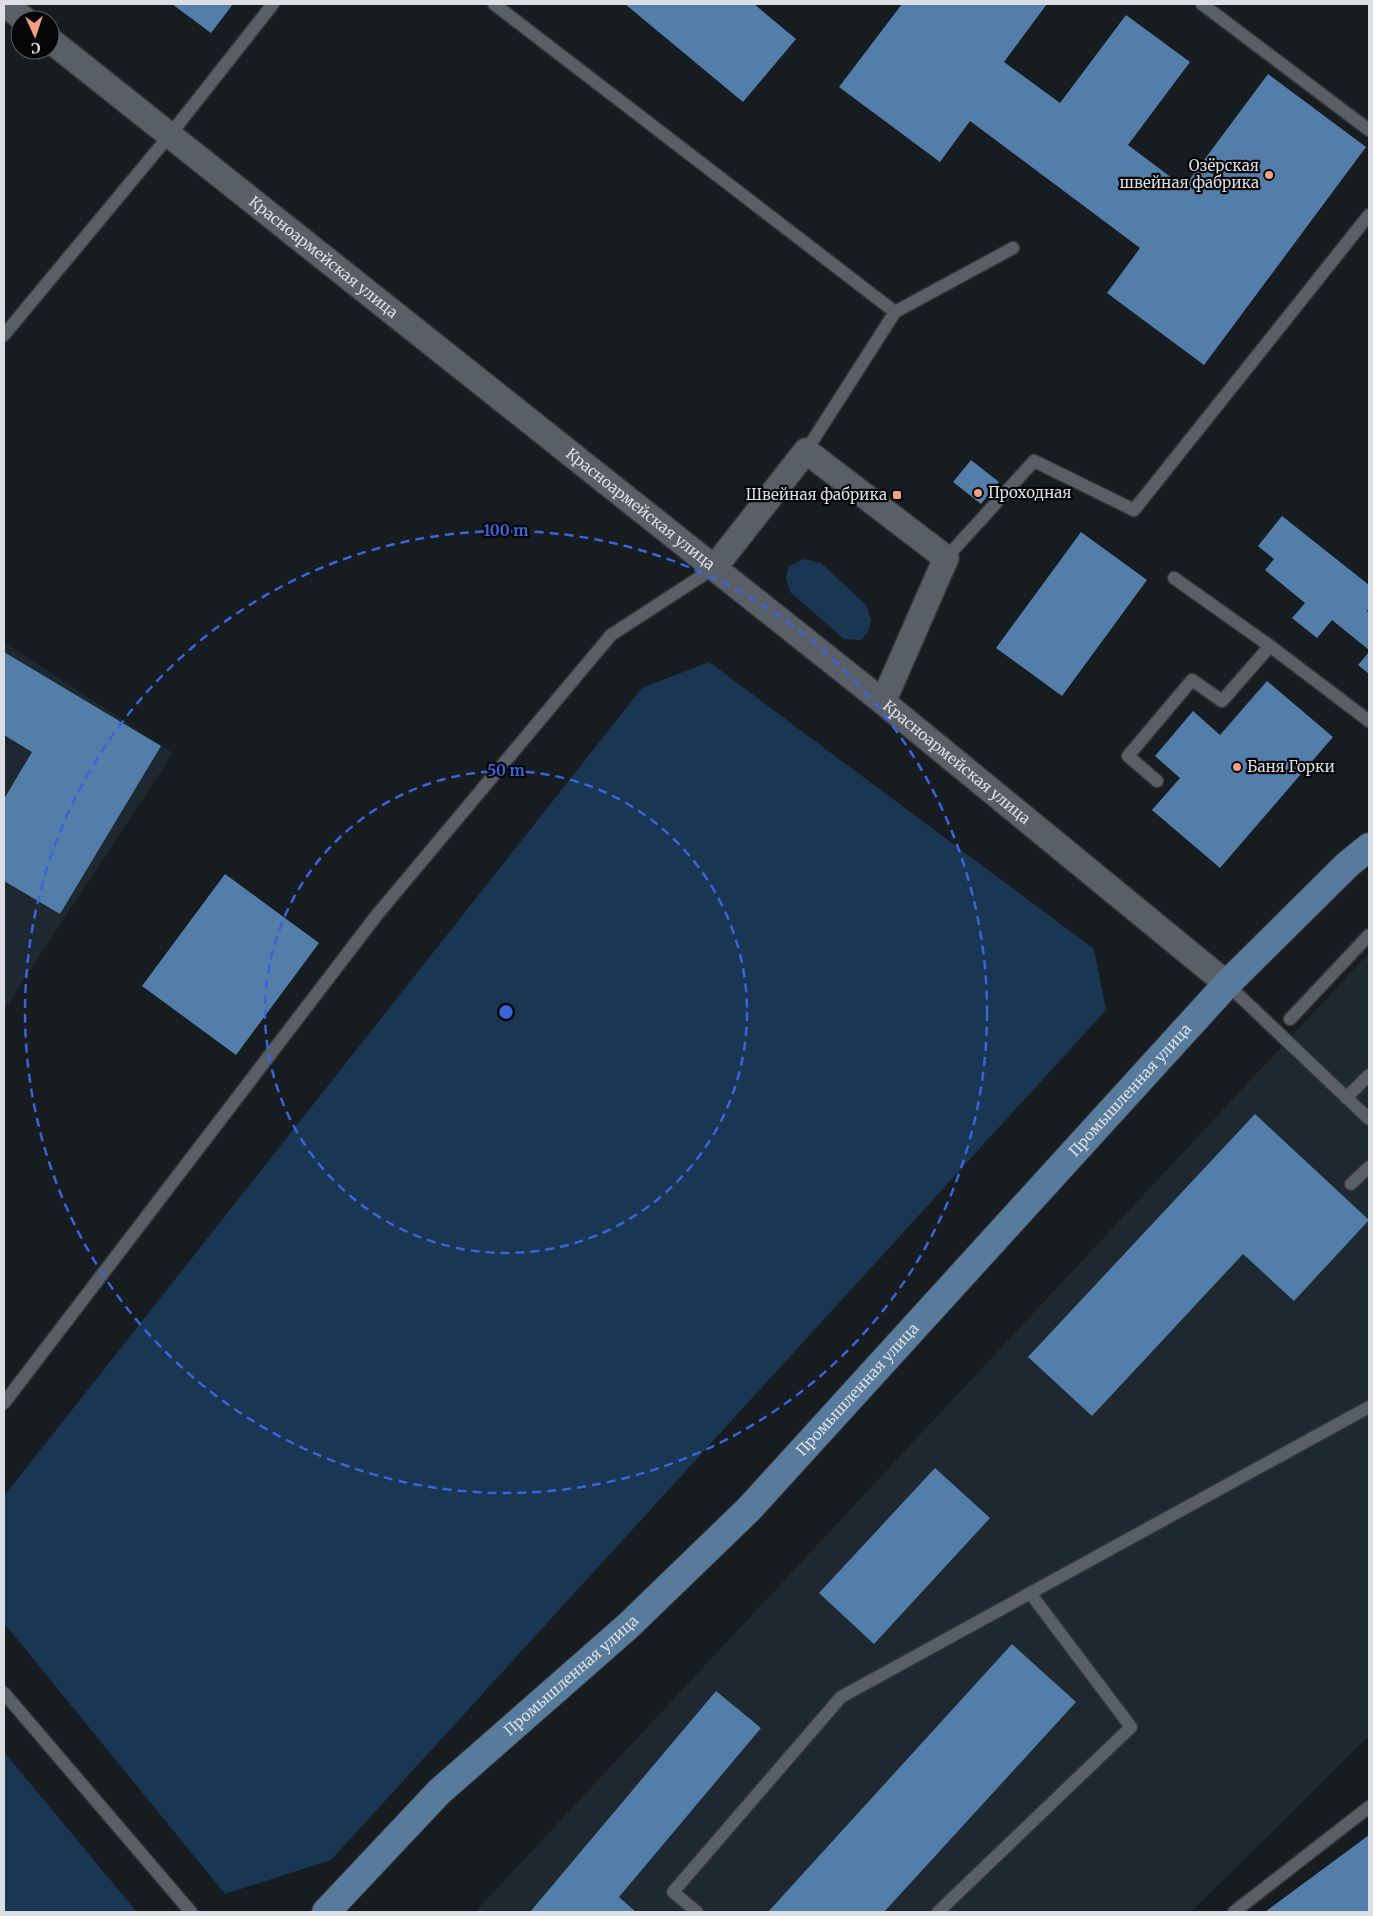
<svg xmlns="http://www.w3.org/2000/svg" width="1373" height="1916" font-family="Merriweather,serif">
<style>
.built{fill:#1e2831}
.green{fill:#193753}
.building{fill:#537eaa}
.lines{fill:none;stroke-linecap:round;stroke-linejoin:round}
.lane-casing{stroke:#33363a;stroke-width:15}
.street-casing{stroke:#33363a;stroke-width:28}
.primary-casing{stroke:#33363a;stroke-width:30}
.lane{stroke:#595f66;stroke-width:12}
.street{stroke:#595f66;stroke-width:25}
.primary{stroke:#587b9c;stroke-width:28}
.ring{fill:none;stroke:#3a64da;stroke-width:2.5;stroke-dasharray:9 6}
.poi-dot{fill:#f39f83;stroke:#050608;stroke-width:2}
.labels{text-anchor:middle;stroke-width:4.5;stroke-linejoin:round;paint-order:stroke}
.poi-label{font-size:15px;fill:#dbdfe3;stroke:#050608;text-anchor:end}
.street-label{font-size:15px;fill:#dbdfe3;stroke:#050608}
.centre{fill:#3a64da;stroke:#050608;stroke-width:2.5}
.ring-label{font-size:15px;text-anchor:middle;font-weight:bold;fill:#3a64da;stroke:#050608;stroke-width:4.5;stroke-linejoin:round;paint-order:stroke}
</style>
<rect width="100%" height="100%" fill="#171c21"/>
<!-- built -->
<path class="built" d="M4 642 173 753 4 1010Z
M1369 953V1736L1191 1912H475Z"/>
<!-- green -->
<path class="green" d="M803 559 821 563 866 605 871 619 868 632 861 640 844 639 790 592 786 578 788 567Z
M709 662 1094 949 1106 1010 331 1860 225 1894 4 1623V1496L642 688Z
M4 1752 137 1912H4Z"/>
<!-- building -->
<path class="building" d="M172 4H233L211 33Z
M625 4H754L796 39 743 102Z
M902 4H1047L1004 62 1060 103 1126 15 1190 62 1128 145 1184 187 1268 74 1366 147 1204 365 1107 293 1140 248 970 121 940 162 839 87Z
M971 460 999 482 981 504 953 482Z
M1282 516 1369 585V608L1367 611 1369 613V650L1332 620 1317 638 1292 618 1305 603 1265 570 1274 559 1258 546Z
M1081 532 1147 580 1062 696 996 648Z
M4 652 161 746 60 914 4 881V799L32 752 4 735Z
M1369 652V674L1358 665Z
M1267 681 1333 737 1220 868 1152 810 1180 778 1155 756 1193 711 1220 735Z
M225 874 319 943 236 1055 142 986Z
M1255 1114 1369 1220 1294 1301 1243 1254 1092 1416 1028 1357Z
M935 1468 990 1518 874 1644 819 1593Z
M1012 1644 1076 1702 884 1912H768Z
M716 1691 761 1728 619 1897 636 1912H530Z
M1369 1835V1912H1265Z"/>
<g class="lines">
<!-- lane casing -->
<g class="lane-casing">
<path id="lane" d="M494 4 895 312
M1202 4 1369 130
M4 335 169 136 273 4
M806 451 895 312 1013 248
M946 558 1034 461 1134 510 1369 215
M1174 578 1270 646 1369 721
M1157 781 1128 756 1192 680 1222 701 1270 646
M1227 984 1369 1119
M1290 1019 1369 935
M1346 1098 1369 1075
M1351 1184 1369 1167
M4 1403 376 916 611 635 714 568
M4 1693 191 1912
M697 1912 673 1892 841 1697 1369 1407
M938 1912 1131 1727 1030 1593
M1234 1912 1369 1807"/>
</g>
<!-- street casing -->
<g class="street-casing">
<g id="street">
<path d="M5 4 25 20"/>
<path id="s1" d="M50 40 883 702 1227 984"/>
<path d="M714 568 806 451 946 558 883 702"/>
</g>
</g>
<!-- primary casing -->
<g class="primary-casing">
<g id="primary">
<path id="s2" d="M326 1912 439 1792 628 1626 749 1509 1227 984 1347 865 1369 847"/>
</g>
</g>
<!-- lane -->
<use href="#lane" class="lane"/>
<!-- street -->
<use href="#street" class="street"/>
<!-- primary -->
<use href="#primary" class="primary"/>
</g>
<!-- distance rings -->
<g class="ring">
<circle cx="506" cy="1012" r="241"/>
<circle cx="506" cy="1012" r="481"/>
</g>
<!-- markers -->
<g class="poi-dot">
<circle cx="1269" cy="175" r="5"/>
<circle cx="978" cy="493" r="5"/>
<rect x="892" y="490" width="10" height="10" rx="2.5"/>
<circle cx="1237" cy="767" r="5"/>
</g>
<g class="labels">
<!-- poi labels -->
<g class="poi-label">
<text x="1259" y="171">Озёрская<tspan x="1259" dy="17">швейная фабрика</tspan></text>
<text x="988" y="498" text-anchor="start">Проходная</text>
<text x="887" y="500">Швейная фабрика</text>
<text x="1247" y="772" text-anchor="start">Баня Горки</text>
</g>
<!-- street labels -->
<g class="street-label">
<text dy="5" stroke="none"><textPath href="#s1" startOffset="349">Красноармейская улица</textPath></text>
<text dy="5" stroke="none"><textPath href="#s1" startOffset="754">Красноармейская улица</textPath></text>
<text dy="5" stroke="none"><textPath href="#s1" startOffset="1159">Красноармейская улица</textPath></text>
<text dy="5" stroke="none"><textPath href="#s2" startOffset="1151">Промышленная улица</textPath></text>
<text dy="5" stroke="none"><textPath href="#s2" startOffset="746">Промышленная улица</textPath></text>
<text dy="5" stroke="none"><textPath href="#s2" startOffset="341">Промышленная улица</textPath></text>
</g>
</g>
<circle cx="506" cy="1012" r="8" class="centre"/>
<g class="ring-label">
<text x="506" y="536">100 m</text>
<text x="506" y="776">50 m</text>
</g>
<!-- border -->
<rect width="1373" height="1916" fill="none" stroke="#dbdfe3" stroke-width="10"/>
<!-- north arrow -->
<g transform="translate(35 35) rotate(177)"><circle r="24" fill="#050608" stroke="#5b5d60"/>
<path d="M0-4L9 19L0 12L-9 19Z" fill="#f39f83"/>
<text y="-8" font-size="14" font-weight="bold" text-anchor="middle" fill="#dbdfe3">С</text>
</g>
</svg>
